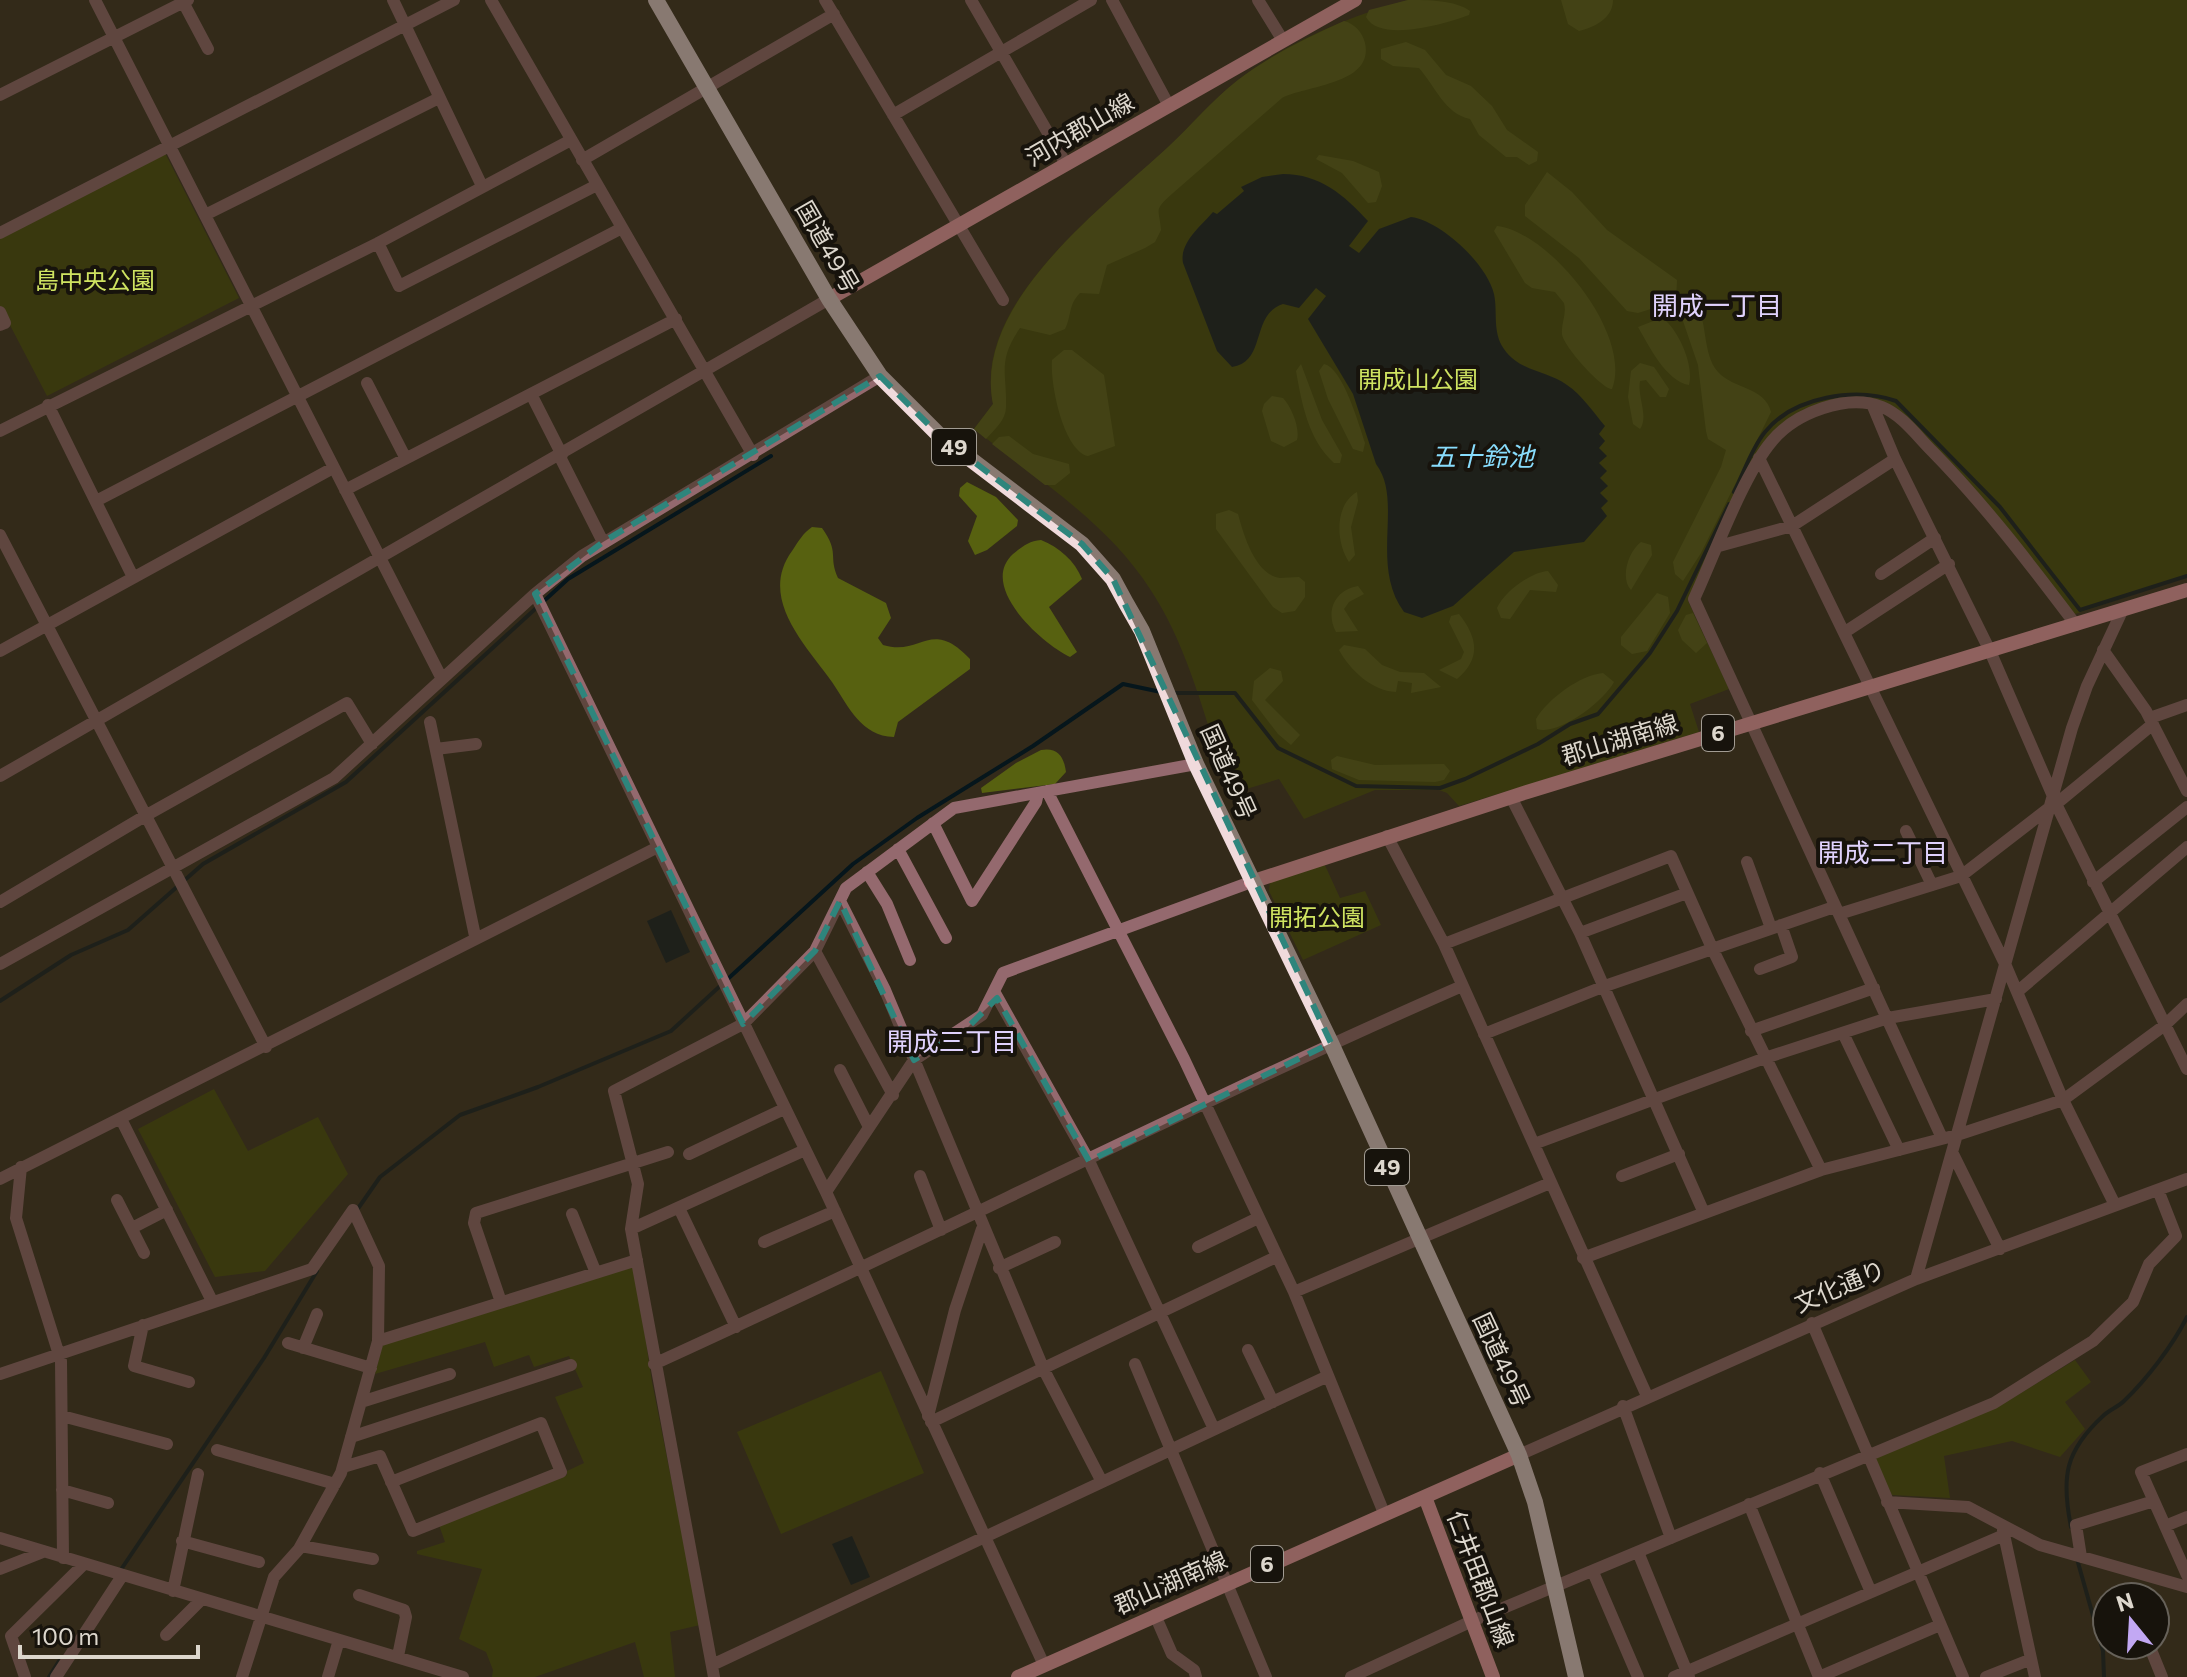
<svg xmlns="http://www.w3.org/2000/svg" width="2187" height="1677" font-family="Commissioner,'Noto Sans JP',sans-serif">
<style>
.green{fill:#414a02}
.forest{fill:#576110}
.water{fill:#06161c}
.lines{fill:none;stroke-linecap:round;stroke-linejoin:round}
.stream{stroke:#06161c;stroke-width:4}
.minor{stroke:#94696e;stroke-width:12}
.major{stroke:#fea5b1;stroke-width:14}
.highway{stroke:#f0dadc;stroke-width:16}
.marked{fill:none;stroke:#2e857c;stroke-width:6;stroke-dasharray:16 10;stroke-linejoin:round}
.labels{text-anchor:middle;stroke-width:8;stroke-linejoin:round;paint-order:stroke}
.shield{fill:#17130c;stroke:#a29c93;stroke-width:2}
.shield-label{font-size:22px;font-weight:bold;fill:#ddd7cd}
.street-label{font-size:24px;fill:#ddd7cd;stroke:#17130c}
.park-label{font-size:24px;fill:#cfe361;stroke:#17130c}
.neighbourhood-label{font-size:26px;fill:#e0d2fd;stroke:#17130c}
.water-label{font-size:26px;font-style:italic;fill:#88dcfc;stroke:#17130c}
</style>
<rect width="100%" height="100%" fill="#332a1a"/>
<!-- green -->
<path class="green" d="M1408 0H2187V577L2075 614 1896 408 1840 401 1767 441 1688 601 1729 689 1690 704 1699 732 1459 806 1447 793 1439 790H1375L1304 819 1279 779 1230 794C1207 727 1190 649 1150 589 1107 522 1036 478 974 429L993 404C972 305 1098 212 1163 152 1188 129 1211 101 1238 80 1288 42 1349 16 1408 0Z
M165 153 239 298 47 396 0 306V238Z
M1323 861 1340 898 1365 891 1381 925 1303 960 1269 891 1270 881Z
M214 1089 248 1151 318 1117 348 1174 265 1271 215 1277 138 1129Z
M631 1266 635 1269 652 1382 700 1625 670 1632 675 1677H644L635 1642 535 1677H492L493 1670 486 1652 459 1639 482 1569 417 1554V1551L445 1542 439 1525 567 1475V1471L584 1463 555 1397 583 1387 569 1356 534 1367 529 1355 494 1367 485 1342 375 1374 383 1343Z
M2075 1360 2091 1382 2065 1402 2085 1429 2060 1457 2012 1441 1944 1456 1950 1498 1892 1495 1873 1457 2001 1405Z
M881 1371 924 1473 781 1534 737 1432Z"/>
<!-- forest -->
<path class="forest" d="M1408 0C1428 0 1455 0 1470 11L1469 15C1445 24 1380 43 1366 17L1369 10Z
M1561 0H1613C1613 18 1595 27 1579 31L1568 24Z
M1344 21C1355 24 1362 32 1365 43 1374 84 1308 85 1282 98L1173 193C1153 211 1159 207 1161 230L1155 242 1145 248 1107 265 1099 294 1080 293C1068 305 1072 315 1065 329L1050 335 1020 328C997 361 1007 373 1006 407 1006 420 994 430 986 439L974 429 993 404C973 304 1101 209 1167 148 1191 126 1212 100 1238 80 1269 56 1308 37 1344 21Z
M1406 42 1425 50 1446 75 1471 86 1492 106 1507 130 1538 152 1537 161 1529 165 1517 157H1506L1479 135 1470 119C1445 114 1435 86 1419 68L1393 66 1381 59V49Z
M1319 155 1353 161 1379 172 1382 186 1376 202 1368 203 1342 173 1316 159Z
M1547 172 1572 192 1607 230 1677 280 1676 301 1638 313 1627 311 1579 258 1525 216V205Z
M1497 226C1550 232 1633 335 1612 389 1602 389 1563 346 1562 334 1561 323 1567 314 1564 303L1555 292 1532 288 1525 283 1494 231Z
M1692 295C1709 317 1701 353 1718 372 1733 389 1765 387 1771 412L1701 553 1683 581 1675 574 1673 562 1721 467 1726 450 1708 439 1706 431 1698 365 1682 318 1687 298Z
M1656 320 1666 321C1680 334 1694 366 1689 385 1666 381 1649 346 1638 327Z
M1064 350H1072L1104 375 1115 446 1088 456C1063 450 1050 383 1052 360Z
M1640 363 1654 367 1669 389 1666 397H1660L1646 380 1640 381C1637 397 1649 416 1640 429L1633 424 1628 397 1631 371Z
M1301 364 1322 420 1342 455 1340 463H1334C1308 439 1302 404 1296 371Z
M1324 364C1343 368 1359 425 1365 443L1363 452 1353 449 1328 399 1319 371Z
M1272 396 1283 398C1292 408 1300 428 1297 440L1284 447 1271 441 1262 411 1264 404Z
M1009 436 1033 454 1069 464 1070 473 1055 485H1045L992 444 999 437Z
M967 482 996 497 1018 520 1017 526 987 550 975 555 968 541 977 516 959 496 960 488Z
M1357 492 1358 501 1351 527 1355 555 1349 562C1336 543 1334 505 1357 492Z
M1229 510 1238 514C1243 533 1255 575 1280 578 1286 578 1293 577 1299 577L1305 582V597L1295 611 1282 613 1273 607 1216 529V514Z
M812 527 822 528C840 553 828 556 838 578L886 603 891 618 878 638 883 645C922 657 930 617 970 659V669L898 722 894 737C861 736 849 707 832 682 805 644 758 598 792 551 798 542 803 533 812 527Z
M1041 540C1059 547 1075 561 1082 579L1049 607 1077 652 1070 657C1041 643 978 586 1013 554 1023 546 1029 541 1041 540Z
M1641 542 1651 545 1652 555 1631 590C1620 578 1628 552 1641 542Z
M1548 571 1558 585 1556 592 1530 590 1510 619 1501 618 1497 608C1504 592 1531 572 1548 571Z
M1358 586 1364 594 1349 602 1344 609 1358 631 1336 632C1325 611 1335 590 1358 586Z
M1657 593 1668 597 1670 613 1647 651 1632 654 1621 645V637Z
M1693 613 1707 643 1696 653 1682 640 1678 630 1686 615Z
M1459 614C1478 638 1481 659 1457 679L1439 670 1461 659 1464 652 1449 622 1451 616Z
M1344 645 1365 649 1382 665 1400 672 1424 673 1441 687 1411 693 1412 683 1398 681 1396 692C1372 691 1350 670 1339 650Z
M1270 668 1281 671 1283 681 1265 700 1300 735 1291 745 1278 734 1252 700 1254 681Z
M1603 673 1614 682C1604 701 1559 736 1537 729L1536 719C1548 699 1580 675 1603 673Z
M1041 750C1058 747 1064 757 1066 772L1055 784 982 793 981 788 1016 763Z
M1337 756 1375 765 1444 764 1450 771 1444 780 1435 782 1359 780 1332 769 1331 760Z"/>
<!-- water -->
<path class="water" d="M1283 174C1320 174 1344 195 1368 221L1349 246 1359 253 1379 229 1411 217C1441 221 1487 264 1494 294 1498 312 1492 332 1504 349 1520 372 1546 370 1567 385 1582 395 1594 413 1605 426L1599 434 1605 441 1599 448 1607 456 1599 463 1607 471 1600 478 1608 486 1600 493 1608 501 1601 508 1607 516 1584 542 1514 552 1453 606 1422 618 1404 612C1369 564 1404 501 1376 464L1353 394 1308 319 1326 296 1316 288 1299 308 1283 304C1250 315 1267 362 1232 367L1217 351 1183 263C1179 243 1201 226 1213 212L1217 214 1244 191 1241 187 1262 177Z
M671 910 690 952 666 963 647 921Z
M852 1536 870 1577 851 1585 832 1544Z"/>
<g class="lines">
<!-- stream -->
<path class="stream" d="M1734 492C1744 473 1751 449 1765 432 1794 396 1856 387 1896 401L2000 507 2080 610 2187 576
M1174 693H1235L1278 748 1356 786 1440 788 1465 779 1538 744 1570 724 1598 714 1650 653 1677 611 1729 504
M0 1001 71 955 128 930 203 864 346 782 568 579 771 456
M357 1210 380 1177 460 1115 538 1087 671 1031 853 864 917 818 1033 746 1123 684 1161 692
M2071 1527C2061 1477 2065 1451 2103 1416 2109 1410 2118 1407 2124 1401 2147 1379 2173 1345 2187 1317
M2077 1559 2103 1651 2104 1677
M120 1571 264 1358 317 1271
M49 1677 59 1661"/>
<!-- minor -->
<path class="minor" d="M95 0 442 679
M393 0 482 186
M491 0 753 455
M825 0 1003 300
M971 0 1066 164
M1112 0 1168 104
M1258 0 1282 39
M183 2 208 49
M0 95 188 0
M893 115 1091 0
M582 160 834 14
M207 214 439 98
M0 233 454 0
M378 243 399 286 597 185
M0 312 5 323 0 325
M367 383 405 457
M531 394 562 455
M1872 404 1895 459 1990 651 2053 796
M48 405 133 577
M0 431 378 243 571 140
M560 457 603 542
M1759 458 2006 966 2063 1100 2115 1205
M345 490 676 319
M96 501 622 228
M0 535 266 1047
M1719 546 1792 526 1895 459
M1881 574 1935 538
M535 594 826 1192 1044 1665
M1845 632 1949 564
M2103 650 2146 711 2187 791
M0 651 333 468
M2150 718 2187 705
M430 722 475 936
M436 749 476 744
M0 776 829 299
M1047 791 1184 1059 1294 1292 1384 1513
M1511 797 1580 933 1704 1213
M2051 802 2056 804 2187 1069
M2056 804 2153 724
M933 823 972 901 1036 802 1038 793
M1906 831 1932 885
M1387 836 1444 944 1647 1396
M898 849 946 938
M1747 862 1771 928
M867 872 887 904 910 960
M2093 882 2187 807
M840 901 885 990 1044 1370 1102 1482
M0 902 145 816 347 703 372 744
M1839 914 1961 876 2049 808
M1580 933 1687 893
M1444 944 1671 856 1712 948 1821 1170
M815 951 893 1095
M0 964 334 778 535 594 582 556 880 376
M1760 969 1792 957 1781 925
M2017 992 2187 847
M995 993 1089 1161 1214 1429
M1751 1031 1874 988
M1843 1033 1899 1150
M1484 1034 1605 986 1834 907
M840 1070 869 1127
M122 1121 212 1301
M1942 1138 1694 599C1714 556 1743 475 1772 441 1795 413 1847 393 1882 407 1902 415 1917 436 1932 451 1985 505 2030 564 2076 625
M1534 1144 1765 1058 1888 1018 1996 999
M689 1154 784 1109
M21 1167 16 1218 61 1361 63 1558
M920 1176 941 1230
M1622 1176 1679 1154
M0 1179 658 847
M826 1192 914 1060 982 1015 1003 973 1251 882
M117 1200 144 1253
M679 1208 736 1327
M572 1214 596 1273
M132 1228 167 1210
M631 1229 805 1150
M764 1242 835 1211
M1198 1247 1258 1218
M2000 1249 1952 1152 2072 728 2087 686 2123 609
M1583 1258 1821 1170 1957 1135 2063 1100 2165 1025 2187 1004
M999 1268 1055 1242
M1916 1279 1952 1152
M1294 1292 1550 1183
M501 1302 474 1223 476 1213 668 1152
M1812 1323 1963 1677
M143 1325 134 1366 189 1382
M378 1341 637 1260
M288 1343 371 1368
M303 1348 317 1314
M1248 1350 1273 1402
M654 1364C925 1241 1190 1105 1462 986
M1135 1364 1266 1677
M0 1374 312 1269 353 1210 379 1266 378 1341 341 1473 299 1549 274 1577 242 1677
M361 1402 450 1374
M1623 1406 1671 1538
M62 1416 167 1444
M928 1416 955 1310 982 1229
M931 1422 1276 1257
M351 1437 571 1365
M217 1450 335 1484
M2187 1454 2141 1472 2187 1575
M1519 1455 1916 1279 2187 1179
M343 1467 380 1456 413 1531 561 1472 541 1423 391 1482
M1820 1473 1870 1590
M62 1490 108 1503
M1887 1502 1968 1507 2040 1545 2187 1587
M1749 1504 1819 1677
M2165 1526 2187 1517
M2003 1530 2035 1677
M0 1538 463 1677
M182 1541 259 1562
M301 1546 373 1559
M1638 1552 1689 1677
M2081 1557 2076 1525 2154 1501
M0 1569 43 1552
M1593 1572 1638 1677
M173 1591 198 1474
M359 1595 404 1610 406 1617 398 1656
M1155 1615 1172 1654 1194 1670 1196 1677
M166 1635 201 1600
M2149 1645 2162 1677
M712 1665 1328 1376
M25 1677 11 1636 84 1564
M56 1677 122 1576
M328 1677 339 1640
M714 1677 631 1229 638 1184 614 1091 743 1024 815 951 846 888 954 808 1196 764
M1351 1677 1472 1621 1994 1403 2093 1341 2133 1302 2149 1264 2176 1236 2158 1190
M1674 1677 2004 1535
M1819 1677 1940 1625
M1986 1677 2029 1660"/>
<!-- major -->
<path class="major" d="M829 299 1355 0
M1251 882 1527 792 2187 590
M1425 1497 1493 1677
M1018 1677 1519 1455"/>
<!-- highway -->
<path class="highway" d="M656 0 829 299 880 376 940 436 1082 544 1113 579 1126 603 1142 631 1196 764 1331 1043 1519 1455 1535 1502 1576 1677"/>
</g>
<!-- marked area -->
<path d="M0 0H2187V1677H0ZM880 376 940 436 1082 544 1113 579 1331 1043 1089 1161 997 998 967 1028 914 1060 840 901 815 951 743 1024 535 594 603 542Z" fill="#332a1a" fill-opacity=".55" fill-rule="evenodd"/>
<path class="marked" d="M880 376 940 436 1082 544 1113 579 1331 1043 1089 1161 997 998 967 1028 914 1060 840 901 815 951 743 1024 535 594 603 542Z"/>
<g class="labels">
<!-- shield labels -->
<g class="shield">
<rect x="932" y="429" width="44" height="36" rx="6"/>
<rect x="1702" y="715" width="32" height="36" rx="6"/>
<rect x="1365" y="1149" width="44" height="36" rx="6"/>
<rect x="1251" y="1546" width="32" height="36" rx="6"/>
</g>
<g class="shield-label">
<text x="954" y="455">49</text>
<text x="1718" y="741">6</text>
<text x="1387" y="1175">49</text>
<text x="1267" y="1572">6</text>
</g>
<!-- street labels -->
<g class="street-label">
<text transform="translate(1080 130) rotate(-30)" y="8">河内郡山線</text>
<text transform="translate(827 247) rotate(60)" y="8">国道49号</text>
<text transform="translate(1620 740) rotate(-17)" y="8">郡山湖南線</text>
<text transform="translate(1228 772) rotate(66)" y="8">国道49号</text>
<text transform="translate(1840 1287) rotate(-23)" y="8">文化通り</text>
<text transform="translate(1501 1360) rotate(65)" y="8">国道49号</text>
<text transform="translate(1480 1579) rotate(69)" y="8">仁井田郡山線</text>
<text transform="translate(1171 1583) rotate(-24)" y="8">郡山湖南線</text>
</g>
<!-- park labels -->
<g class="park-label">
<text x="95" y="289">島中央公園</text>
<text x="1418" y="388">開成山公園</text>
<text x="1317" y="926">開拓公園</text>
</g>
<!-- neighbourhood labels -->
<g class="neighbourhood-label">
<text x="1717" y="315">開成一丁目</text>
<text x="1883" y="862">開成二丁目</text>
<text x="952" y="1051">開成三丁目</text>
</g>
<!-- water labels -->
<g class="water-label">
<text x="1482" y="466">五十鈴池</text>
</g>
</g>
<!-- north arrow -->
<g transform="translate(2131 1621) rotate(342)"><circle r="38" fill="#17130c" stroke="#666159" stroke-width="2"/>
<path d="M0-6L14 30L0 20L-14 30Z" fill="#c2a8f3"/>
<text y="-12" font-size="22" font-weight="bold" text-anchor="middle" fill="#ddd7cd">N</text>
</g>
<!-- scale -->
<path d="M20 1645v12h178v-12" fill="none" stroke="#ddd7cd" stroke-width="4"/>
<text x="32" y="1645" font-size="24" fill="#ddd7cd" stroke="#17130c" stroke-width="6" paint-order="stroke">100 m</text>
</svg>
